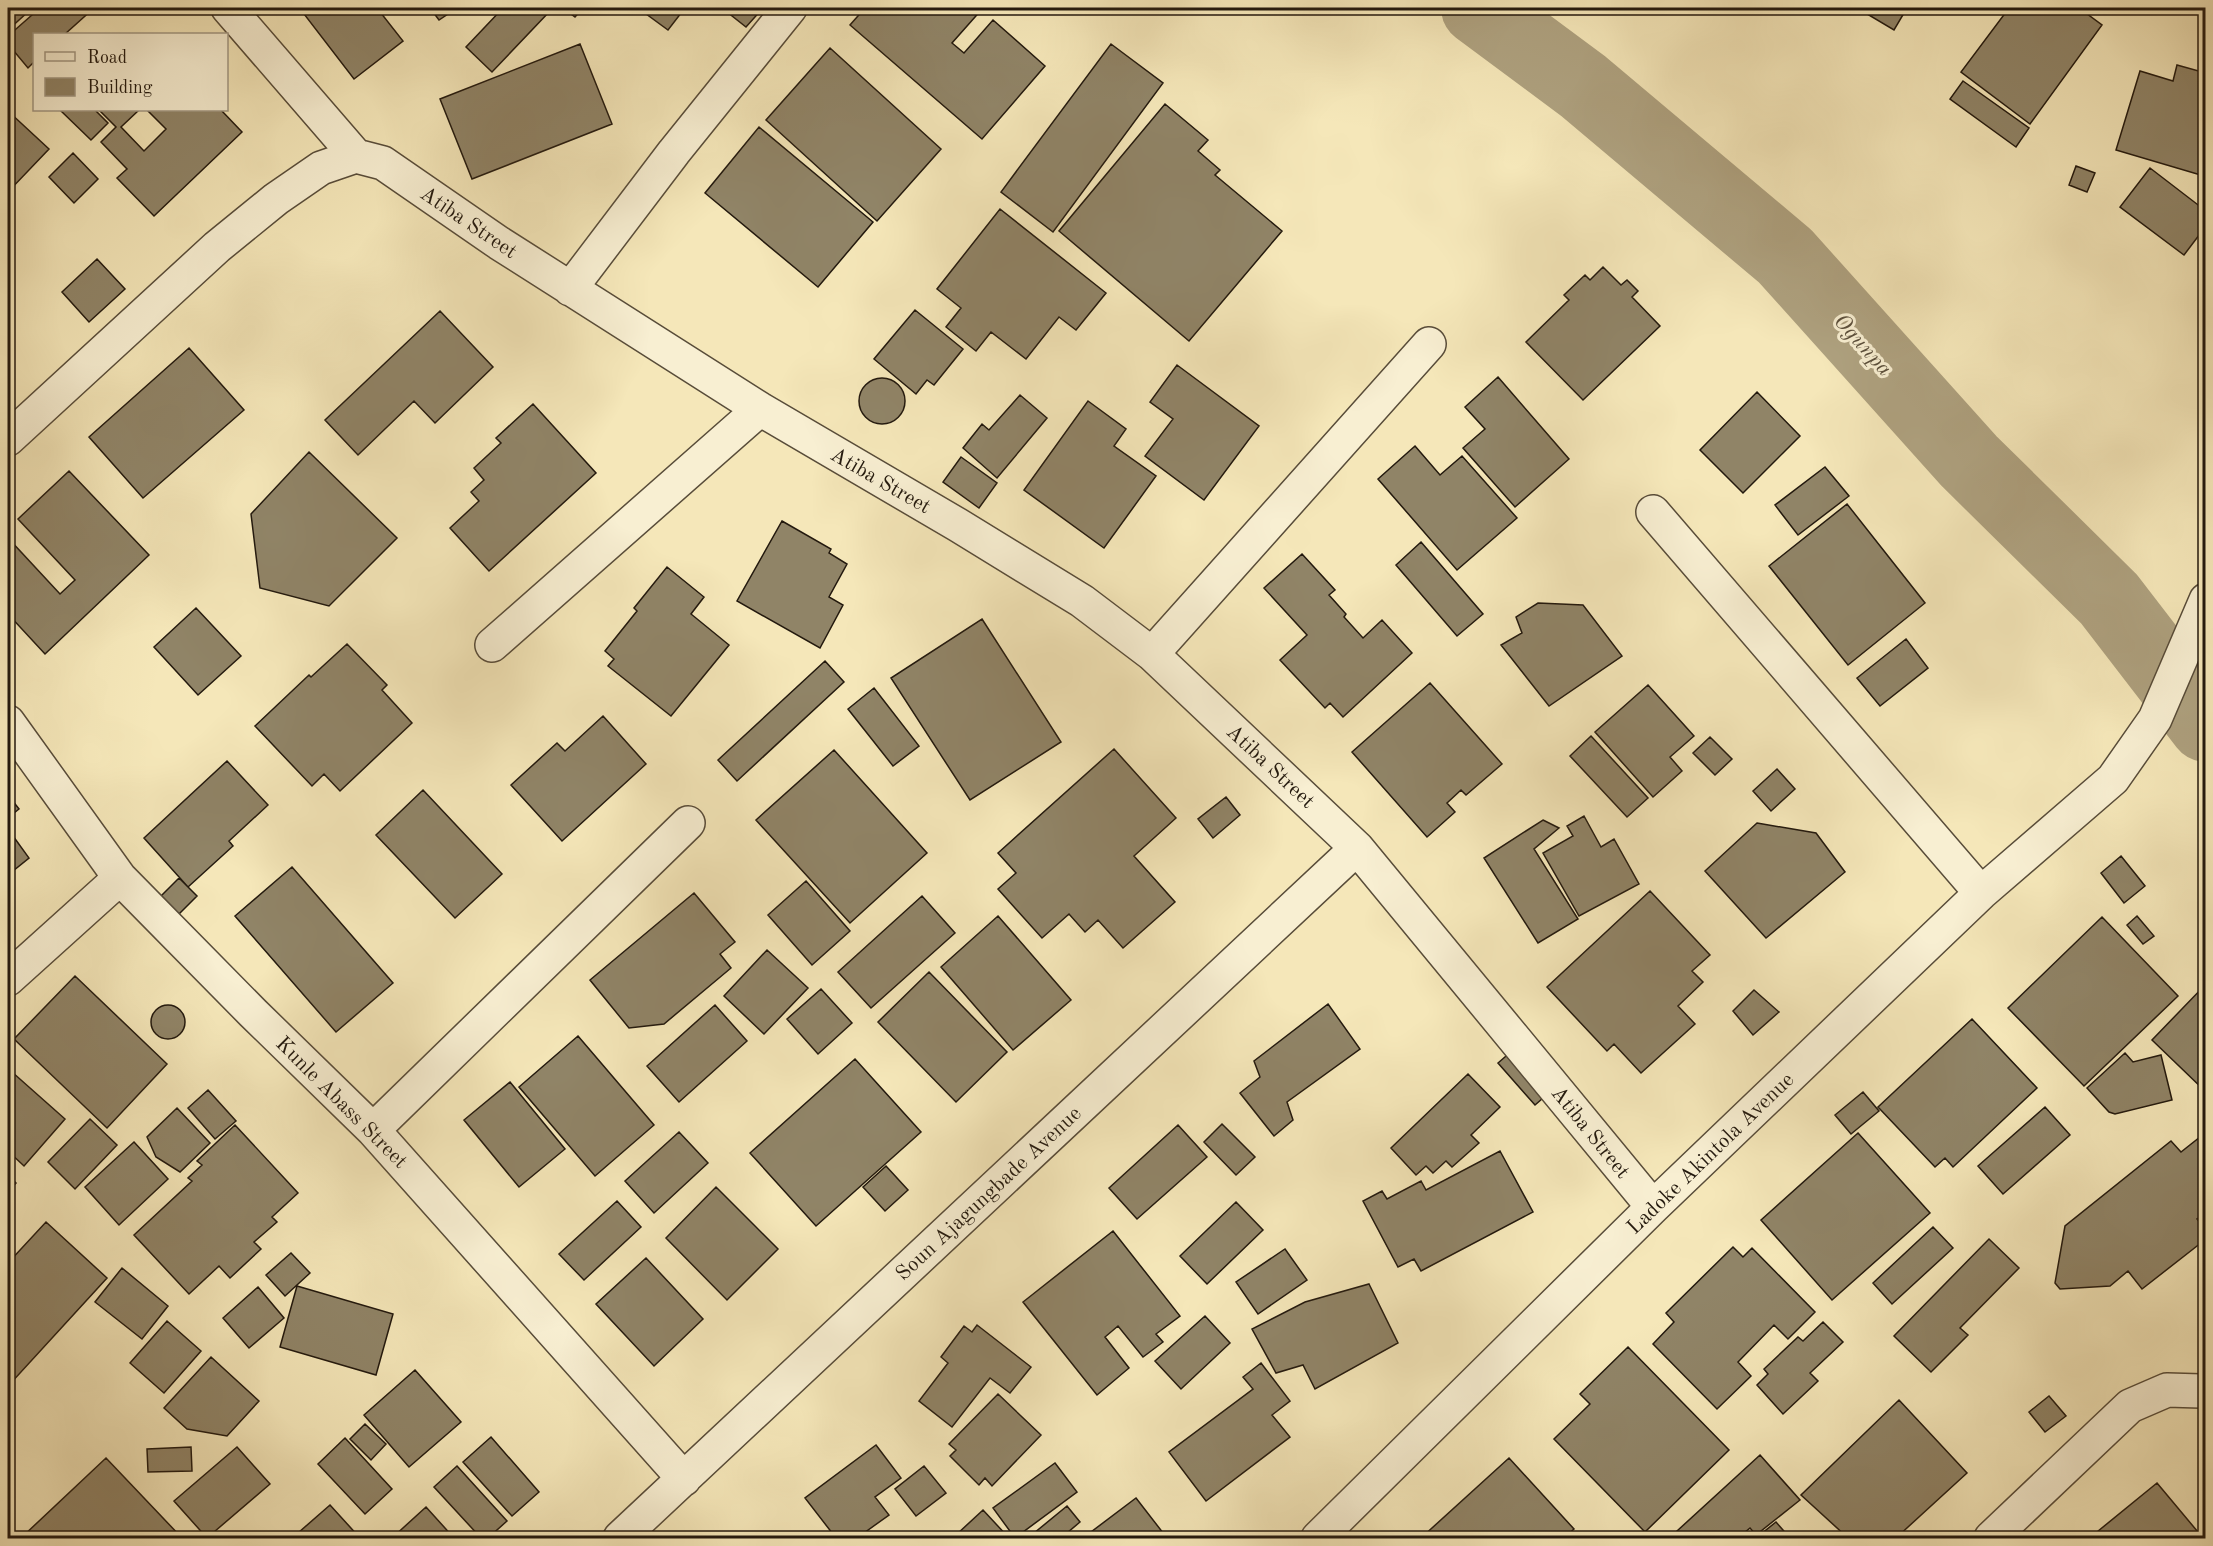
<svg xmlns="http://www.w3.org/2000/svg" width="2213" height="1546" font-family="'Old Standard TT',serif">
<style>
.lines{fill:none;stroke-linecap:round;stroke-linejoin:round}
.river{stroke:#aea17f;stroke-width:74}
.building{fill:#908467;stroke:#23190e;stroke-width:1.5}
.minor-casing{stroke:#584c39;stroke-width:36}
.minor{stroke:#f8efd2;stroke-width:33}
.labels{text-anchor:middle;stroke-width:6;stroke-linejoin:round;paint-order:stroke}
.street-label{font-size:21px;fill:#23190e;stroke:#f8efd2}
.water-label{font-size:22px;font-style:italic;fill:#5b4f3b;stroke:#f8efd2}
</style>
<rect width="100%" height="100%" fill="#f5e7b9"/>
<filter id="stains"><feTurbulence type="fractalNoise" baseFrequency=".00333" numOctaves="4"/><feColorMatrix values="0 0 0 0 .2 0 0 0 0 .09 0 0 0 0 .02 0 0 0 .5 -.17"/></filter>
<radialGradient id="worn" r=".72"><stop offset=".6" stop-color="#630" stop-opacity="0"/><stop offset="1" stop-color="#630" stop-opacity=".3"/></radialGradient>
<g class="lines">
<!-- river -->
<path class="river" d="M1478 8 1583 86 1785 256 1969 461 2109 599 2206 725"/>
</g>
<!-- building -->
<path class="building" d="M8 8H28L30 10 8 30Z
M40 8H94L65 34H34V62L28 68 8 44V36Z
M312 8H377L403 41 354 79 304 14Z
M430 8H457L439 20Z
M503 8H544L549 12 492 72 466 47Z
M563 8H583L575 17Z
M638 8H685L668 30Z
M722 8H763L746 27Z
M865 8H983L952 43 964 53 993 20 1045 66 982 139 850 25Z
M1857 8H1907L1894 30Z
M2009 8H2079L2102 25 2030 124 1961 72Z
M580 44 612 124 472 179 440 99Z
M1111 44 1163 83 1053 232 1001 192Z
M830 48 941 149 877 221 766 120Z
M2177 65 2206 73 2204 176 2116 150 2140 71 2173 81Z
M1963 81 2029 128 2016 147 1950 99Z
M1165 104 1208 140 1198 151 1220 170 1215 175 1282 231 1189 341 1059 231Z
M60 110H95L108 123 91 140Z
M99 110H139L121 127 144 151 166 129 147 110H221L242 132 154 216 117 178 127 169 101 142 116 127Z
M8 111 49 149 8 192Z
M759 127 873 222 818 287 705 193Z
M73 153 98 179 74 203 49 177Z
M2076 166 2095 173 2087 192 2069 185Z
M2150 168 2206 211V226L2184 255 2120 207Z
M1000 209 1106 293 1076 330 1059 317 1026 359 991 332 976 351 946 327 961 308 937 289Z
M97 259 125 289 89 322 62 292Z
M1603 267 1621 285 1627 280 1638 291 1632 297 1660 326 1583 400 1526 342 1569 300 1564 295 1585 275 1590 280Z
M915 310 963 349 934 385 927 380 916 394 874 359Z
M440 311 493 367 435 423 414 401 358 455 325 420Z
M189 348 244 410 143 498 89 437Z
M1177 365 1259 426 1204 500 1145 456 1173 419 1150 402Z
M1498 377 1569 459 1515 507 1463 448 1485 429 1465 407Z
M859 401a23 23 0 1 1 46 0a23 23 0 1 1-46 0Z
M1757 392 1800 436 1743 493 1700 450Z
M1020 395 1047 418 997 478 963 448 982 424 989 430Z
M1088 401 1126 429 1114 446 1156 476 1104 548 1024 490Z
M533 404 596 473 489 571 450 528 479 501 471 492 484 480 474 468 501 443 496 438Z
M1415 446 1440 475 1462 456 1517 518 1457 570 1378 479Z
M309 452 397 538 329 606 260 588 251 514Z
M961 457 997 483 979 508 943 482Z
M1825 467 1849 496 1798 535 1775 505Z
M69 471 149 555 45 654 8 614V538L60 594 75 580 18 519Z
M1847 504 1925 603 1848 665 1769 566Z
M782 521 831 549 829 553 847 564 829 597 843 605 820 648 737 601Z
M1421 542 1483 614 1457 636 1396 565Z
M1302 554 1335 590 1329 595 1346 614 1344 617 1363 638 1382 620 1412 653 1343 717 1330 703 1325 708 1280 660 1307 635 1264 588Z
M667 567 704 597 691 614 729 645 671 716 608 666 614 659 605 651 637 611 634 608Z
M1538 603 1583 605 1622 656 1549 706 1501 645 1522 633 1516 617Z
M196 608 241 656 198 695 154 647Z
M982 619 1061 742 970 800 891 678Z
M1906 639 1928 668 1880 706 1857 678Z
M347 644 387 685 382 690 412 723 340 791 324 774 312 786 255 726 309 675 311 677Z
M825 661 844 682 737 781 718 760Z
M1430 683 1502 764 1466 795 1461 790 1447 803 1455 812 1427 837 1352 752Z
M1648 685 1694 736 1670 757 1682 771 1653 797 1595 732Z
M874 688 919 746 893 766 848 709Z
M603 716 646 764 562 841 511 785 557 743 565 751Z
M1591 736 1648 798 1627 817 1570 756Z
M1710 737 1732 759 1715 775 1693 753Z
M1114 749 1176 818 1134 856 1175 902 1123 948 1098 920 1085 932 1069 914 1042 938 998 889 1016 873 998 853Z
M834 750 927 853 850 923 756 820Z
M227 761 268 805 229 841 233 846 188 887 144 838Z
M1777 769 1795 789 1771 811 1753 791Z
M423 790 502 874 455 918 376 835Z
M8 795 19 809 9 817 8 815Z
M1226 797 1240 815 1213 838 1198 819Z
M1584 816 1601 847 1614 839 1639 884 1579 916 1543 853 1573 836 1567 826Z
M1543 820 1559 828 1534 849 1578 919 1538 943 1484 858Z
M1757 823 1816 833 1845 872 1766 938 1705 871Z
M8 829 29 858 8 875Z
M2121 856 2145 886 2124 903 2101 873Z
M292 867 393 983 336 1032 235 916Z
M179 878 197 896 175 918 157 900Z
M806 881 850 931 812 965 768 915Z
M1650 891 1710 955 1692 971 1703 982 1678 1006 1695 1024 1641 1073 1614 1044 1607 1051 1547 987Z
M694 893 735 942 720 954 731 968 664 1024 629 1028 590 980Z
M922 896 955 933 871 1008 838 972Z
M998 916 1071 1000 1013 1050 941 967Z
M2137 916 2154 936 2143 944 2127 925Z
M2102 917 2178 996 2084 1086 2008 1008Z
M767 950 808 988 764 1034 724 996Z
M929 972 1007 1052 956 1102 878 1022Z
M75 976 167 1064 107 1128 14 1039Z
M2206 984V1092L2152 1040Z
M821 989 852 1023 818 1054 787 1019Z
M1754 990 1779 1012 1753 1035 1733 1011Z
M1328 1004 1360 1049 1287 1102 1293 1120 1274 1136 1240 1093 1260 1077 1254 1061Z
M151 1022a17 17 0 1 1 34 0a17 17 0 1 1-34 0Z
M715 1005 747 1041 679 1102 647 1066Z
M1972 1019 2037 1088 1953 1167 1945 1158 1935 1167 1878 1107Z
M578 1036 654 1125 595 1176 519 1087Z
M1513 1050 1550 1092 1535 1105 1498 1063Z
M2125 1053 2133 1062 2161 1055 2172 1100 2115 1114 2109 1112 2087 1088Z
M855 1059 921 1132 816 1226 750 1153Z
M12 1072 65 1119 24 1166 8 1151V1077Z
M1468 1074 1500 1107 1471 1135 1479 1143 1452 1167 1446 1161 1433 1173 1426 1166 1416 1175 1391 1148Z
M510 1082 565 1149 519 1187 464 1120Z
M208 1090 236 1121 215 1139 188 1108Z
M1863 1092 1879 1111 1851 1134 1835 1115Z
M2045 1107 2070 1135 2003 1194 1978 1166Z
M177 1108 210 1143 180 1172 156 1157 147 1137Z
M90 1119 117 1145 75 1189 48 1162Z
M1222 1124 1255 1157 1236 1175 1204 1142Z
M235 1125 298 1193 272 1217 277 1222 254 1242 261 1249 230 1278 219 1266 189 1294 134 1235 192 1181 188 1178 202 1165 197 1161Z
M1178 1125 1207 1157 1137 1219 1109 1188Z
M679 1132 708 1163 654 1213 625 1181Z
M1858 1133 1930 1213 1832 1300 1761 1220Z
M2200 1137 2206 1144V1213L2197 1219 2206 1230V1239L2142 1289 2128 1271 2110 1286 2060 1289 2055 1283 2065 1226 2171 1141 2181 1152Z
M134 1142 168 1179 119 1225 85 1187Z
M1500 1151 1533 1212 1421 1271 1414 1259 1398 1267 1363 1201 1382 1191 1387 1199 1421 1181 1426 1190Z
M886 1166 908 1190 885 1211 863 1187Z
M8 1175 16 1183 8 1192Z
M716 1187 778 1249 727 1300 666 1238Z
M617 1201 641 1227 584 1280 559 1254Z
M1236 1202 1263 1230 1207 1284 1180 1256Z
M46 1222 107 1278 10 1384 8 1382V1263Z
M1933 1227 1953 1248 1892 1304 1873 1283Z
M1113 1231 1180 1316 1156 1334 1163 1342 1143 1357 1118 1326 1105 1337 1129 1368 1097 1395 1023 1302Z
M1989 1239 2019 1268 1960 1328 1968 1335 1931 1372 1894 1336Z
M1733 1247 1743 1257 1752 1248 1815 1312 1788 1339 1774 1325 1738 1362 1751 1376 1717 1409 1653 1344 1674 1322 1666 1313Z
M1285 1249 1307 1280 1258 1314 1236 1282Z
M291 1253 310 1273 285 1296 266 1275Z
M646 1258 703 1319 654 1366 596 1304Z
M122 1268 168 1306 142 1339 95 1302Z
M1369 1284 1398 1343 1315 1389 1303 1365 1276 1373 1252 1329 1305 1302Z
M297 1286 393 1314 376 1375 280 1347Z
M258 1287 284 1318 249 1348 223 1318Z
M1205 1316 1230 1343 1181 1389 1155 1361Z
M167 1321 201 1351 164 1393 130 1363Z
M1823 1322 1843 1342 1810 1373 1818 1381 1783 1414 1757 1385 1768 1374 1764 1369 1798 1337 1803 1341Z
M977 1325 1031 1367 1010 1393 990 1378 952 1427 919 1401 948 1363 941 1357 964 1326 972 1332Z
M1628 1347 1729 1450 1645 1532 1554 1439 1590 1404 1580 1394Z
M211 1357 259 1401 227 1436 187 1429 164 1408Z
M1261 1363 1290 1401 1272 1415 1290 1437 1206 1501 1169 1452 1253 1389 1243 1377Z
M415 1370 461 1422 409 1467 364 1415Z
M998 1394 1041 1435 992 1486 985 1478 979 1485 950 1456 956 1450 949 1444Z
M2049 1396 2066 1416 2045 1432 2029 1412Z
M1899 1400 1967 1473 1896 1538H1848L1801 1495Z
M365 1424 386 1444 371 1460 350 1439Z
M491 1437 539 1492 512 1516 463 1462Z
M345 1438 392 1489 365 1514 318 1464Z
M876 1445 901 1478 875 1497 889 1515 857 1538H836L805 1498Z
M191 1447 192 1471 148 1472 147 1449Z
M237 1447 270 1484 207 1538 174 1501Z
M1760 1455 1800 1500 1756 1535 1750 1528 1738 1538H1684L1677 1531Z
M106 1458 182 1538H21Z
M1509 1458 1574 1529 1564 1538H1421Z
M1055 1463 1077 1492 1015 1538 993 1508Z
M457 1466 507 1521 488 1538H481L434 1487Z
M924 1466 946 1493 916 1516 895 1489Z
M2157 1483 2203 1538H2094L2092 1536Z
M1136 1498 1167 1538H1083Z
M330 1505 360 1538H304L298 1533Z
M1067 1506 1080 1522 1061 1538H1028Z
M426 1507 454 1538H392Z
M983 1510 1009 1538H959L956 1535Z
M1776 1522 1790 1538H1756Z"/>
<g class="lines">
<!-- minor casing -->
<g class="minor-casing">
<path id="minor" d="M228 8 356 156
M570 289 674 152 790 8
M8 439 217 247 276 199 321 168 356 156 383 163 499 243 760 409 958 525 1082 601 1152 654 1357 848 1653 1207
M1653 512 1981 893
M492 645 760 409
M1152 654 1429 344
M8 722 120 878 253 1013 373 1130 684 1479
M8 979 120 878
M373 1130 688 823
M620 1538 1357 848
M1318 1538 1653 1207 1981 893 2113 779 2155 719 2206 600
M1991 1538 2130 1406 2167 1390 2201 1391 2206 1393"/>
</g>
<!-- minor -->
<use href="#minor" class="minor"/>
</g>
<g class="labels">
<!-- street labels -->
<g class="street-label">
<text transform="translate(469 222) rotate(34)" y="7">Atiba Street</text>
<text transform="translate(881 480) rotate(30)" y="7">Atiba Street</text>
<text transform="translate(1271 766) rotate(43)" y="7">Atiba Street</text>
<text transform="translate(342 1102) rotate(45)" y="7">Kunle Abass Street</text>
<text transform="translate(1591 1132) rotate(51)" y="7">Atiba Street</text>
<text transform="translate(1710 1153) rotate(-44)" y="7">Ladoke Akintola Avenue</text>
<text transform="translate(988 1193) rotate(-43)" y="7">Soun Ajagungbade Avenue</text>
</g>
<!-- water labels -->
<g class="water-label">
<text transform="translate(1864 344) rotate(48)" y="8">Ogunpa</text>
</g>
</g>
<!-- margin -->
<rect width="2213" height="1546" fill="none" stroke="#f5e7b9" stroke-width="30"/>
<rect x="9" y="9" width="2195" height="1528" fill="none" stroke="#23190e" stroke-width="3"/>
<rect x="15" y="15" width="2183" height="1516" fill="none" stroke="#23190e" stroke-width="1.5"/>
<!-- legend -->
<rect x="33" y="33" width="195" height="78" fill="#f8efd2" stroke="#a39984" stroke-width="1.5"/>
<rect x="45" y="52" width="30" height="9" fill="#f8efd2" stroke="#a39984" stroke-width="1.5"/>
<text x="87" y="63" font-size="18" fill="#23190e">Road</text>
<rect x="45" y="78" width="30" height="18" fill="#908467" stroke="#a39984" stroke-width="1.5"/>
<text x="87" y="93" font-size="18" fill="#23190e">Building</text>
<rect width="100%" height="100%" filter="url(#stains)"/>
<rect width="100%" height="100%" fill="url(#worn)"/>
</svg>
